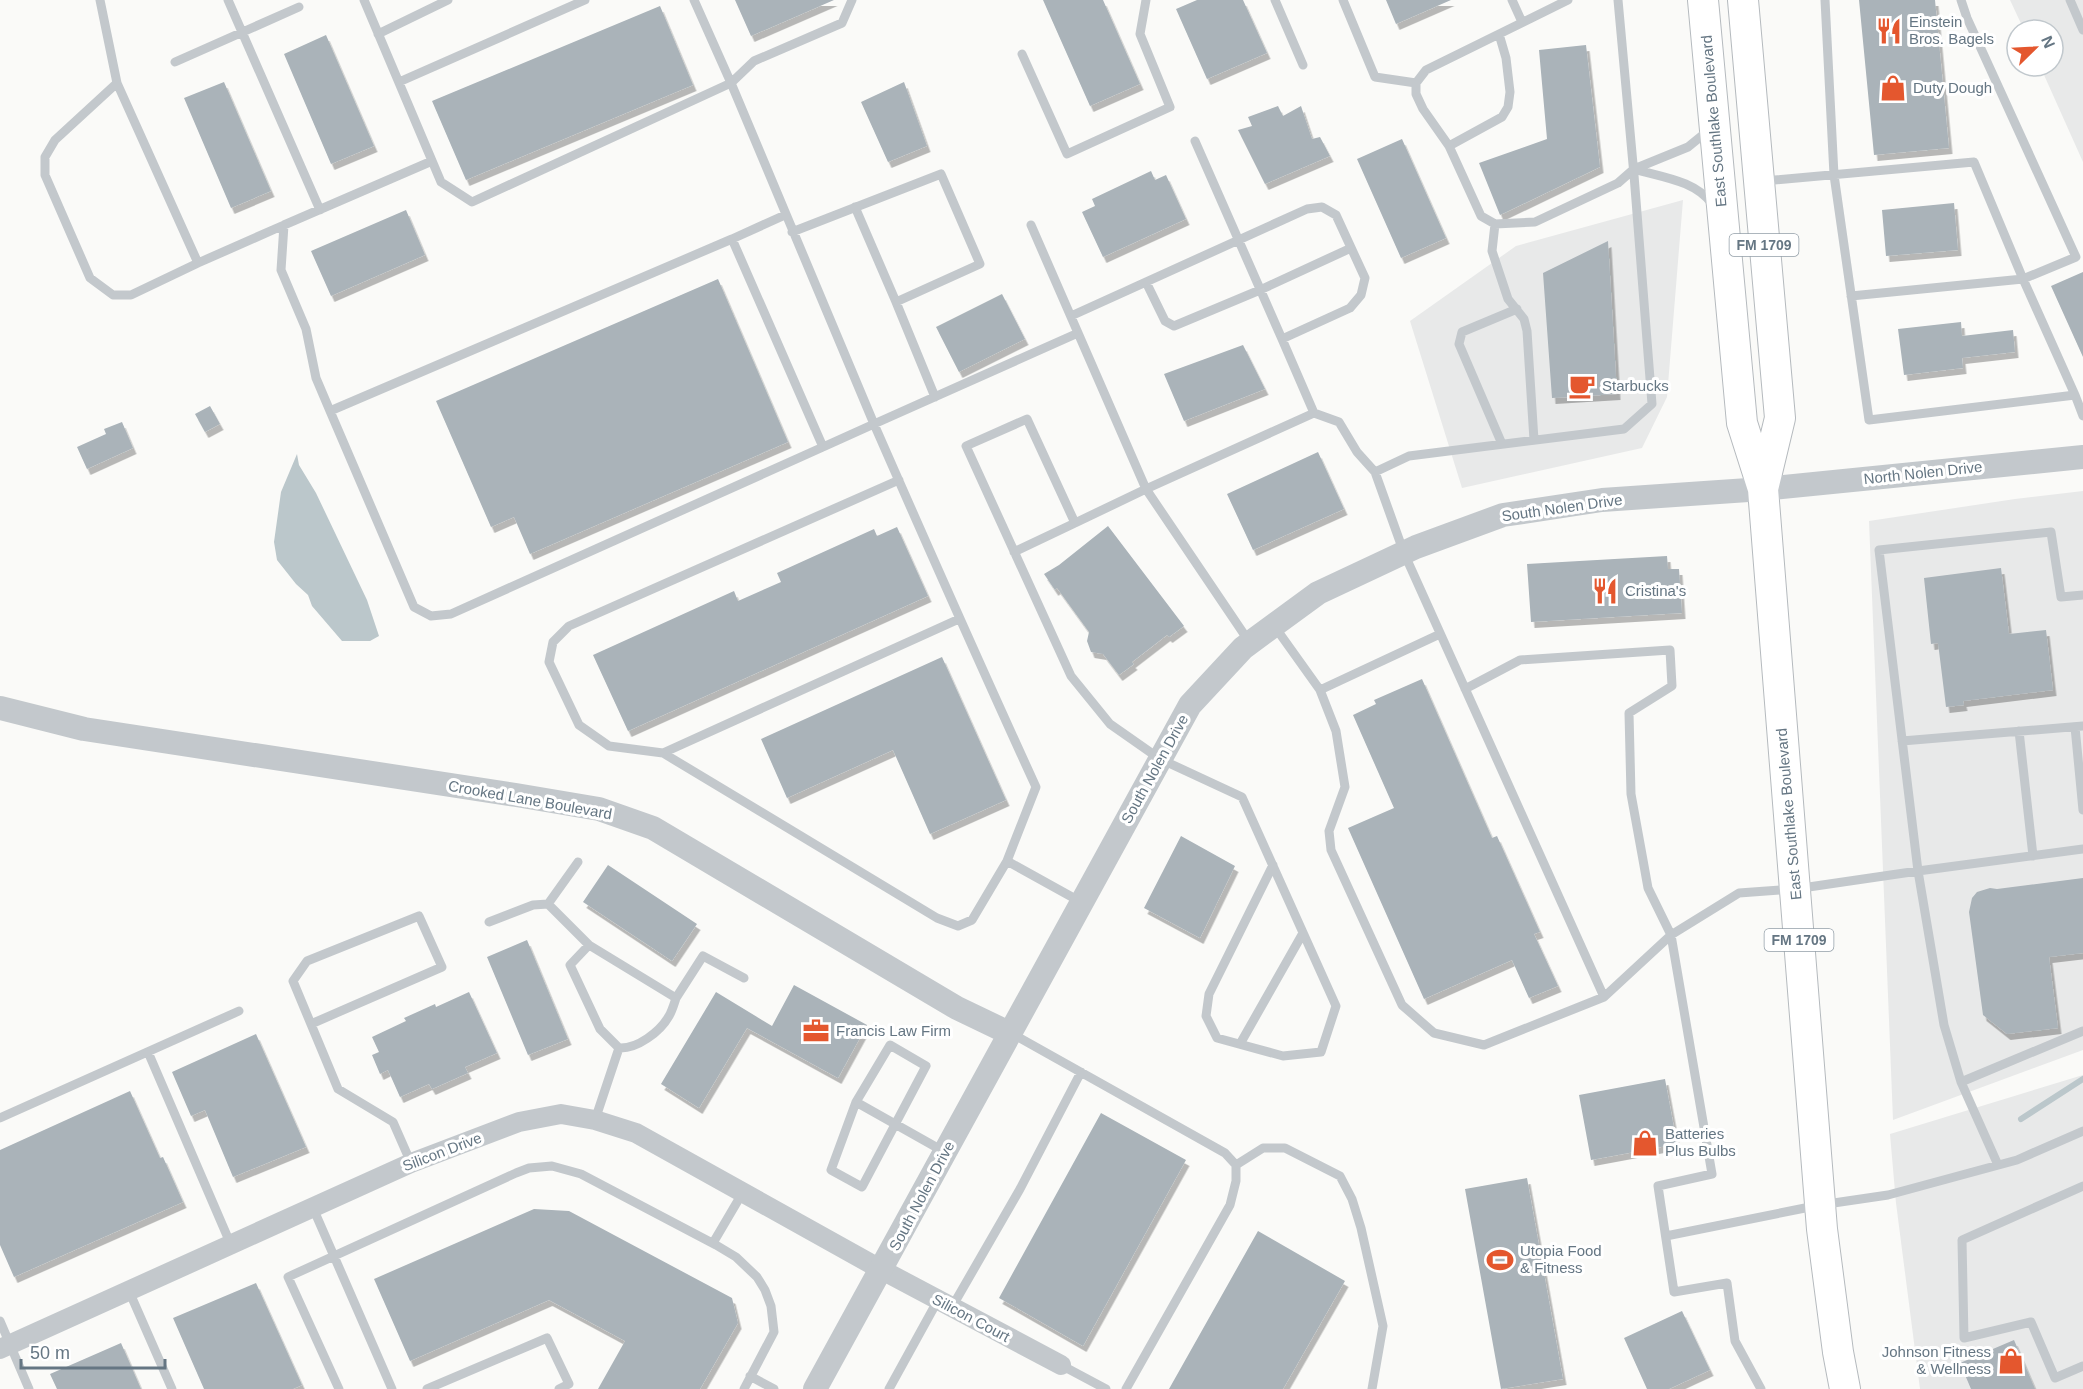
<svg xmlns="http://www.w3.org/2000/svg" width="2083" height="1389" font-family="Helvetica,sans-serif">
<style>
.built{fill:#e8e9e9}
.water{fill:#bbc7cb}
.lines{fill:none;stroke-linecap:round;stroke-linejoin:round}
.stream{stroke:#bbc7cb;stroke-width:6}
.building{fill:#aab3b9;filter:url(#shadow)}
.primary-casing{stroke:#b5babe;stroke-width:32}
.service{stroke:#c3c8cc;stroke-width:9}
.minor{stroke:#c3c8cc;stroke-width:20}
.tertiary{stroke:#c3c8cc;stroke-width:24}
.primary{stroke:#fff;stroke-width:30}
.labels{text-anchor:middle;stroke-width:6;stroke-linejoin:round;paint-order:stroke}
.shield{fill:#fff;stroke:#939fa8;stroke-width:1.5}
.shield-label{font-size:14px;font-weight:bold;fill:#657683}
.poi-label{font-size:15px;fill:#657683;stroke:#fff;text-anchor:start}
.street-label{font-size:15px;fill:#657683;stroke:#fff}
</style>
<defs>
<filter id="shadow"><feDropShadow dx="3.5" dy="6" stdDeviation="0" flood-color="#0004"/></filter>
</defs>
<rect width="100%" height="100%" fill="#fafaf8"/>
<!-- built -->
<path class="built" d="M2010 0H2083V162L2040 66H2053V30H2024Z
M1683 200 1667 397 1642 448 1462 488 1410 321 1516 246Z
M2083 491V1050L1893 1120 1869 521 2015 499Z
M2083 1075V1389H1920L1896 1203 1890 1134Z"/>
<!-- water -->
<path class="water" d="M297 454 299 465 316 493 367 600 379 636 370 641H342L312 606 308 595 296 584 277 560 274 542 281 492Z"/>
<g class="lines">
<!-- stream -->
<path class="stream" d="M2021 1119 2083 1079"/>
</g>
<!-- building -->
<path class="building" d="M735 0H834L751 36Z
M1043 0H1103L1140 84 1090 106Z
M1197 0H1243L1267 53 1207 79 1176 9Z
M1386 0H1451L1396 24Z
M1859 0H1935L1949 148 1874 155Z
M660 6 693 85 466 180 432 101Z
M326 35 374 146 331 164 284 54Z
M1586 45 1600 167 1500 215 1479 163 1547 139 1539 50Z
M224 82 271 191 231 208 184 98Z
M904 82 927 146 888 162 861 102Z
M1278 106 1283 116 1301 106 1312 139 1320 137 1330 156 1265 184 1238 130 1252 126 1248 117Z
M1402 139 1446 238 1401 258 1357 159Z
M1151 171 1155 180 1166 175 1186 219 1103 257 1082 212 1095 206 1092 199Z
M1954 203 1958 250 1886 256 1882 210Z
M406 210 425 255 331 296 311 251Z
M1608 241 1617 394 1552 398 1543 273Z
M2083 272V357L2051 286Z
M718 279 788 442 530 554 514 517 491 527 436 401Z
M1002 294 1025 339 959 372 936 327Z
M1961 322 1962 336 2013 330 2015 352 1962 358 1963 368 1904 375 1898 329Z
M1243 345 1265 389 1184 421 1164 374Z
M210 406 220 424 205 432 195 414Z
M122 422 133 448 87 469 77 447 106 434 104 429Z
M1318 452 1344 509 1253 550 1227 494Z
M1108 526 1184 626 1169 637 1167 635 1132 662 1134 664 1119 675 1103 654 1091 652 1087 641 1089 632 1057 588 1055 590 1044 574 1059 565Z
M897 527 928 596 628 731 593 655 734 591 738 601 781 582 777 573 874 529 877 536Z
M1667 556 1668 569H1679L1682 613 1531 622 1527 564Z
M2001 568 2009 634 2046 630 2053 690 1963 701 1964 705 1946 707 1938 643 1931 644 1924 578Z
M942 657 1006 800 930 834 893 750 787 798 761 739Z
M1422 679 1492 838 1497 836 1540 932 1534 934 1558 986 1529 998 1512 960 1424 999 1348 828 1394 808 1353 715 1376 704 1374 700Z
M1181 836 1235 866 1200 938 1144 908Z
M608 865 697 924 672 961 583 902Z
M2083 878V953L2049 957 2058 1028 2007 1034 1983 1015 1969 912 1972 898 1977 892 1990 888 1997 889Z
M527 940 568 1039 528 1055 487 957Z
M794 985 867 1025 838 1078 747 1028 699 1108 661 1084 716 992 772 1026Z
M469 992 497 1053 465 1067 468 1073 432 1089 429 1084 400 1097 388 1070 380 1074 372 1055 379 1052 372 1037 406 1021 404 1018 435 1004 436 1007Z
M256 1034 306 1147 233 1177 205 1110 191 1116 172 1072Z
M1665 1079 1677 1144 1591 1160 1579 1095Z
M130 1091 160 1158 163 1157 183 1202 14 1277 0 1245V1150Z
M1101 1113 1186 1160 1083 1346 999 1298Z
M1527 1178 1563 1379 1501 1389 1465 1189Z
M534 1209 569 1211 732 1298 738 1323 700 1389H598L625 1341 549 1300 410 1361 374 1279Z
M1258 1231 1345 1281 1283 1389H1169Z
M256 1283 302 1385 293 1389H204L173 1318Z
M1682 1311 1710 1370 1669 1389H1647L1624 1338Z
M2014 1340 2035 1389H1971L1960 1363Z
M121 1343 141 1389H57L50 1374Z"/>
<g class="lines">
<!-- primary casing -->
<g class="primary-casing">
<path id="primary" d="M1703 0 1742 423 1763 489 1822 1229 1838 1352 1845 1389
M1743 0 1780 418 1763 489"/>
</g>
<!-- service -->
<path class="service" d="M100 0 117 83 198 263 131 295H113L90 278 45 175V157L55 140 117 83
M228 0 320 210
M364 0 441 182 472 202 731 83 874 424 823 447 732 239 785 215
M694 0 731 83 754 61 842 23 852 0
M1275 0 1303 65
M1343 0 1375 77 1416 83
M1512 0 1522 22
M1568 0 1426 70 1416 83V94L1423 109 1449 146 1481 216 1495 224 1535 222 1618 183 1634 169 1688 147 1704 134 1708 128
M1825 0 1834 175 1869 420 2075 395 2083 416
M1961 0 1967 18 2076 257 2023 279 2075 395
M2070 0 2083 30
M378 34 448 0
M1022 54 1067 154 1170 107 1140 34 1146 0
M175 62 299 7
M399 82 585 0
M1195 141 1282 339
M1449 146 1502 117 1508 107 1510 92 1506 58 1499 34
M432 161 284 225 281 270 306 329 316 378 330 411 732 239
M1634 169C1660 177 1695 180 1712 204
M1764 181 1974 162 2023 279 1851 296
M855 207 896 302
M1495 224 1492 251 1508 299 1524 319 1527 331 1534 440
M1031 225 1146 489 1250 643
M792 232 941 174 980 264 896 302 935 397
M198 263 284 225
M1146 282 1165 321 1174 326 1260 290 1351 248
M1071 316 1307 209 1322 207 1336 215 1365 278 1361 295 1350 308 1282 339 1314 413 1339 422 1357 452 1375 472
M330 411 414 607 431 616 451 614 823 447
M1502 444 1459 344 1462 332 1517 309
M899 480 569 626 553 642 549 662 579 725 609 746 663 753 937 918 958 926 972 920 1007 861 1036 787C981 667 927 545 874 424L1078 333
M1075 523 1146 489 1314 413
M1014 552 1075 523 1027 419 966 446 1071 676 1110 724 1160 759 1242 797 1336 1006 1321 1052 1283 1056 1217 1038 1206 1016 1209 994 1273 865
M1275 627 1320 690 1336 731 1345 787 1329 831 1331 850 1402 1005 1434 1033 1484 1045 1604 997 1404 553 1375 472 1409 456 1624 429 1652 404 1634 175 1618 0
M1465 689 1520 660 1670 650 1672 686 1629 713 1631 794 1643 860 1648 888 1671 935 1739 893 1795 889 1918 871 1879 550 2051 532 2061 597 2083 595
M1320 690 1440 634
M2075 727 2083 810
M2019 731 2033 856
M1902 741 2083 726
M663 753 959 619
M2083 849 1918 871 1944 1025 1961 1082 2083 1031
M1007 861 1081 902
M578 862 548 904 589 945
M489 922 533 905 548 904
M1671 935 1712 1174 1658 1186 1674 1292 1727 1283 1735 1341 1761 1389
M1604 997 1671 935
M676 998 703 956 744 978
M311 1024 442 967 419 916 307 961 293 981 338 1089 393 1122 411 1163
M1011 1033 1225 1153 1236 1165V1181L1230 1205 1126 1389
M1240 1044 1303 933
M890 1045 926 1066 862 1187 831 1170 856 1102Z
M148 1052 231 1245
M1961 1082 1998 1165
M856 1102 943 1151
M0 1118 239 1011
M595 1120 619 1048C637 1049 660 1032 669 1016 672 1011 674 1004 676 998L589 945 570 965 600 1029 619 1048
M1236 1165 1263 1148H1285L1340 1176 1352 1199 1361 1228 1383 1326 1372 1389
M2083 1186 1962 1240 1964 1338 2031 1322 2055 1378 2083 1366
M313 1208 392 1389
M1666 1236 1820 1205 1888 1195 2017 1160 2083 1131
M713 1243 743 1192
M129 1291 172 1389
M952 1307 1020 1189 1081 1072
M0 1321 29 1389
M1061 1365 1106 1389
M750 1376 774 1389
M339 1389 288 1277 516 1173 529 1168 552 1166 581 1174 716 1245 736 1257 757 1277 765 1290 771 1306 774 1332 744 1389
M427 1389 547 1338 569 1384 559 1389
M889 1389 938 1300"/>
<!-- minor -->
<path class="minor" d="M0 1349 411 1163 519 1122 561 1114 595 1120 636 1133 882 1270 1061 1365"/>
<!-- tertiary -->
<path class="tertiary" d="M0 708 84 729 516 795 599 809 653 828 957 1008 1009 1033
M815 1389 1190 705 1243 648 1318 593 1416 547 1503 515 1602 500 1763 489 2083 457"/>
<!-- primary -->
<use href="#primary" class="primary"/>
</g>
<!-- icons -->
<defs>
<g id="restaurant-bare" transform="scale(2.07)"><path d="M-5-6h1v4h1v-4h1v4h1v-4h1v5L-1.5 .5V6h-2V.5L-5-1ZM5-6V6H3V1.5H1.5Q1.5-4 5-6Z" fill="#e4572e" stroke="#fff" stroke-width="2.5" paint-order="stroke"/></g>
<g id="shop-bare" transform="scale(2.07)"><path d="M-5-2.5h2.3a2.7 3.5 0 0 1 5.4 0H5L5.5 6h-11ZM-1.5-2.5h3a1.5 2.3 0 0 0-3 0Z" fill="#e4572e" stroke="#fff" stroke-width="2.5" paint-order="stroke"/></g>
<g id="cafe-bare" transform="scale(2.07)"><path d="M-5.5-4.5H6V0H3Q3 3.5 0 3.5H-2.5Q-5.5 3.5-5.5 0ZM3-3.2v2h1.7v-2ZM-6 4.5H4V6H-6Z" fill="#e4572e" stroke="#fff" stroke-width="2.5" paint-order="stroke"/></g>
<g id="office-bare" transform="scale(2.07)"><path d="M-6-3h4V-5.5h4V-3h4V5H-6ZM-1-4.5V-3h2v-1.5ZM-6 0V1H6V0Z" fill="#e4572e" stroke="#fff" stroke-width="2.5" paint-order="stroke"/></g>
<g id="stadium-bare" transform="scale(2.07)"><path d="M0-5a6.5 5 0 1 0 0 10a6.5 5 0 1 0 0-10ZM-3.5-1.8h7v3.6h-7Z" fill="#e4572e" stroke="#fff" stroke-width="2.5" paint-order="stroke"/></g>
</defs>
<g fill-rule="evenodd">
<use href="#restaurant-bare" x="1889" y="31"/>
<use href="#shop-bare" x="1893" y="88"/>
<use href="#cafe-bare" x="1582" y="386"/>
<use href="#restaurant-bare" x="1605" y="591"/>
<use href="#office-bare" x="816" y="1031"/>
<use href="#shop-bare" x="1645" y="1143"/>
<use href="#stadium-bare" x="1500" y="1260"/>
<use href="#shop-bare" x="2011" y="1361"/>
</g>
<g class="labels">
<!-- shield labels -->
<g class="shield">
<rect x="1729.5" y="234" width="69" height="22" rx="4.5"/>
<rect x="1764.5" y="929" width="69" height="22" rx="4.5"/>
</g>
<g class="shield-label">
<text x="1764" y="250">FM 1709</text>
<text x="1799" y="945">FM 1709</text>
</g>
<!-- poi labels -->
<g class="poi-label">
<text x="1909" y="27">Einstein<tspan x="1909" dy="17">Bros. Bagels</tspan></text>
<text x="1913" y="93">Duty Dough</text>
<text x="1602" y="391">Starbucks</text>
<text x="1625" y="596">Cristina's</text>
<text x="836" y="1036">Francis Law Firm</text>
<text x="1665" y="1139">Batteries<tspan x="1665" dy="17">Plus Bulbs</tspan></text>
<text x="1520" y="1256">Utopia Food<tspan x="1520" dy="17">&amp; Fitness</tspan></text>
<text x="1991" y="1357" text-anchor="end">Johnson Fitness<tspan x="1991" dy="17">&amp; Wellness</tspan></text>
</g>
<!-- street labels -->
<g class="street-label">
<text transform="translate(1714 121) rotate(-95)" y="5">East Southlake Boulevard</text>
<text transform="translate(1923 473) rotate(-6)" y="5">North Nolen Drive</text>
<text transform="translate(1562 508) rotate(-8)" y="5">South Nolen Drive</text>
<text transform="translate(1155 769) rotate(-61)" y="5">South Nolen Drive</text>
<text transform="translate(530 800) rotate(10)" y="5">Crooked Lane Boulevard</text>
<text transform="translate(1789 814) rotate(-95)" y="5">East Southlake Boulevard</text>
<text transform="translate(442 1152) rotate(-21)" y="5">Silicon Drive</text>
<text transform="translate(922 1196) rotate(-62)" y="5">South Nolen Drive</text>
<text transform="translate(971 1318) rotate(28)" y="5">Silicon Court</text>
</g>
</g>
<!-- north arrow -->
<g transform="translate(2035 48) rotate(66)"><circle r="28" fill="#ffffff" stroke="#c1c8cd" stroke-width="1.5"/>
<path d="M0-4.5L10 22L0 15L-10 22Z" fill="#e4572e"/>
<text y="-9" font-size="16" font-weight="bold" text-anchor="middle" fill="#657683">N</text>
</g>
<!-- scale -->
<path d="M21 1359v9h144v-9" fill="none" stroke="#657683" stroke-width="3"/>
<text x="30" y="1359" font-size="18" fill="#657683" stroke="#ffffff" stroke-width="4.5" paint-order="stroke">50 m</text>
</svg>
